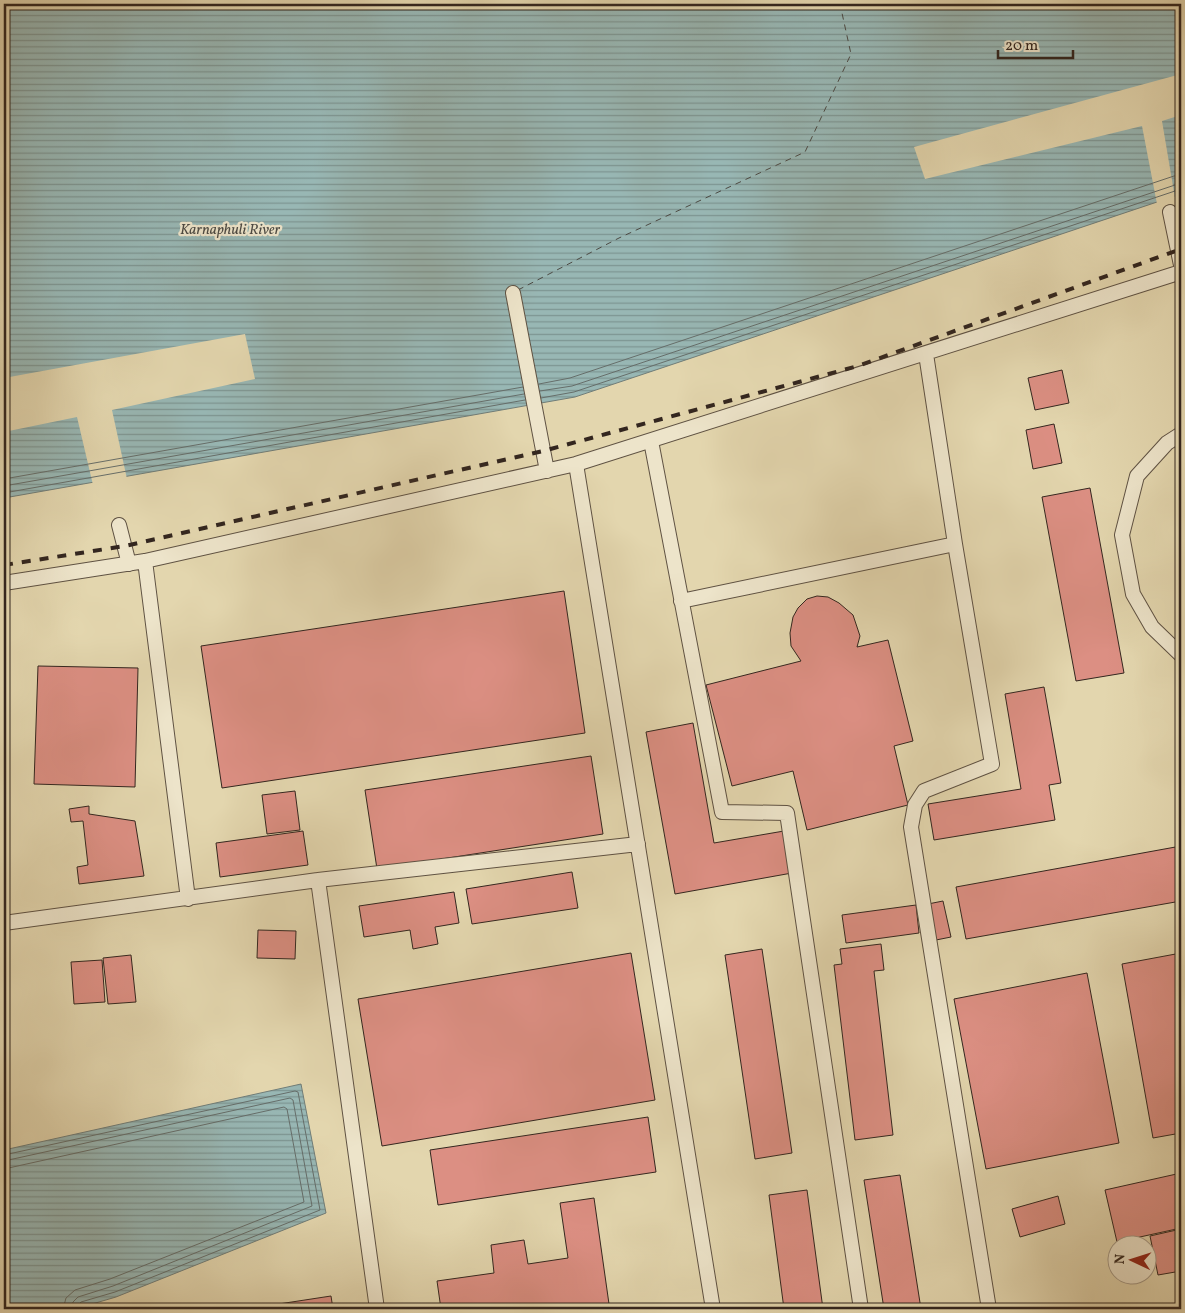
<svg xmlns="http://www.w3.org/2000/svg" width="1185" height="1313" font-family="Vollkorn,serif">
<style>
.water{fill:url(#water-rules);stroke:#707d78}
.pier{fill:#e3d6ae}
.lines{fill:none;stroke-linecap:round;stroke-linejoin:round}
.shore{stroke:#666e6a;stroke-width:1}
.ferry{stroke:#4c4a44;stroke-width:1;stroke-dasharray:6 5;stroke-linecap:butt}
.building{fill:#dc8f83;stroke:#33261f}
.service-casing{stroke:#5f5243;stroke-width:16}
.service{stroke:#ede4ca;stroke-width:14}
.rail{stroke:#33261f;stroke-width:4;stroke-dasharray:9 9;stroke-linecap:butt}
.labels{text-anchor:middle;stroke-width:4.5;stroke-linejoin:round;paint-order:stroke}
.water-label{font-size:15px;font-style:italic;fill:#4c4a44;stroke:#ede4ca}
</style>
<defs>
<pattern id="water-rules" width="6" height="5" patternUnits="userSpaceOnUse" patternTransform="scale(1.25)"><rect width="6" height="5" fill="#98b7b4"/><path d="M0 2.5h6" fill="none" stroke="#7d9592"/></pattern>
</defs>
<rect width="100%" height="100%" fill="#e3d6ae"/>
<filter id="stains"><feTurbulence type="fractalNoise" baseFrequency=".004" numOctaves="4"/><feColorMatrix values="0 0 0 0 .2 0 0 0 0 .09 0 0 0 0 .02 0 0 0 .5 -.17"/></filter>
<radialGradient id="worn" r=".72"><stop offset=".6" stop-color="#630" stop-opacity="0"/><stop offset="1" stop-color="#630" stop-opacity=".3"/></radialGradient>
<!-- water -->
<path class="water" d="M4 4H1181V194L575 397 4 498Z
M301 1084 326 1213 116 1297 75 1309H4V1150Z"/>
<!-- pier -->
<path class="pier" d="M1181 74V115L1162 121 1175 198 1157 204 1142 126 925 179 914 147Z
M245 334 255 379 112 410 127 479 93 485 77 417 4 432V378Z"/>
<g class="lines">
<!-- shore -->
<path class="shore" d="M539 384 570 378 1174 176 1181 175
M540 391 572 386 1181 183
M541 398 574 392 1181 189
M4 479 523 387
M4 486 524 394
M4 493 525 400
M4 1155 295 1091 298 1092 320 1210 115 1292 81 1302 78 1305 77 1309
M4 1161 290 1098 293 1100 312 1206 113 1286 78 1297 73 1302 71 1309
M4 1169 284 1107 287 1109 304 1202 110 1279 75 1290 66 1298 63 1309"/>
<!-- ferry -->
<path class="ferry" d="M518 290 619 238 805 152 851 54 840 4"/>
</g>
<!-- building -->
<path class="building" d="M1062 370 1069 403 1035 410 1028 378Z
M1054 424 1062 463 1033 469 1026 430Z
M1090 488 1124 673 1076 681 1042 497Z
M564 591 585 733 222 788 201 646Z
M817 596 828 597 839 603 853 615 860 636 857 647 888 640 913 741 894 746 908 805 807 830 793 771 732 786 706 685 801 661 791 646 790 633 793 617 798 608 807 599Z
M38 666 138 668 135 787 34 784Z
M1044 687 1061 783 1049 785 1055 820 934 840 928 804 1021 789 1005 694Z
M693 723 714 843 784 831 792 873 675 894 646 732Z
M591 756 603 834 377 869 365 790Z
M295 791 300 830 267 834 262 795Z
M89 806V814L135 821 144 876 79 884 77 867 88 865 83 821 71 822 69 809Z
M303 831 308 865 220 877 216 843Z
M1181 846V901L966 939 956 887Z
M572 872 578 908 472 924 466 889Z
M454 892 459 923 435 927 438 944 413 949 410 930 364 937 359 906Z
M943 901 951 937 936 940 928 904Z
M916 905 919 933 846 943 842 915Z
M258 930 296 931 295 959 257 958Z
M881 944 884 970 874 971 893 1135 855 1140 834 965 842 964 840 949Z
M762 949 792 1153 755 1159 725 955Z
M631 953 655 1100 382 1146 358 999Z
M1181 953V1133L1153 1138 1122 964Z
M131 955 136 1002 108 1004 103 958Z
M102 960 105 1002 74 1004 71 962Z
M1087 973 1119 1143 986 1169 954 999Z
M648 1117 656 1172 438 1205 430 1150Z
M1181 1173V1228L1117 1242 1105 1190Z
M900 1175 921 1309H884L864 1180Z
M807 1190 823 1309H784L769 1195Z
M1058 1196 1065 1224 1020 1237 1012 1209Z
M594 1198 609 1304 574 1309H441L437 1281 494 1273 491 1245 524 1240 528 1264 568 1258 560 1203Z
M1181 1229V1271L1158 1275 1150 1236Z
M331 1296 333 1309H246Z"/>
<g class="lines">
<!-- service casing -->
<g class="service-casing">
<path id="service" d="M1170 212 1181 265
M513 293 547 471
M926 354 955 544 992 764 924 791 915 805 911 827 989 1309
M1181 434 1167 443 1137 476 1122 535 1133 594 1152 627 1181 655
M651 441 722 812 787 813 861 1309
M576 464 713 1309
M119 525 129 564
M145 561 188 899
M4 583 145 561 576 464 1181 272
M681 601 955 544
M318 880 377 1309
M4 923 318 880 638 844"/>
</g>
<!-- service -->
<use href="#service" class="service"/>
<!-- rail -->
<path class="rail" d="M4 565 125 546 543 451 858 366 1181 249"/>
</g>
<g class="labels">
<!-- water labels -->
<g class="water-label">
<text x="230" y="234">Karnaphuli River</text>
</g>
</g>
<!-- margin -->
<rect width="1185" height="1313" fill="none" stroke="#e3d6ae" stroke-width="20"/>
<rect x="5" y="5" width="1175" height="1303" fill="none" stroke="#33261f" stroke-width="2.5"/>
<rect x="10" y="10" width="1165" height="1293" fill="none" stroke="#33261f"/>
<!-- north arrow -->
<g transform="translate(1132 1260) rotate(274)"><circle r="24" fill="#ede4ca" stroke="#a39886"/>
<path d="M0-4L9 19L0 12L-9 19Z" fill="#8f2418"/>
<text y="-8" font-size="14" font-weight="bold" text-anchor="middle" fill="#33261f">N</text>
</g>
<!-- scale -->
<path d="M998 50v8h75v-8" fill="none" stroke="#33261f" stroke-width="2.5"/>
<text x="1005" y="50" font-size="15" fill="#33261f" stroke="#ede4ca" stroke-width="4" paint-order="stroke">20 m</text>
<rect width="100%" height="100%" filter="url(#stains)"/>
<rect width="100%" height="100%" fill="url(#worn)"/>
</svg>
